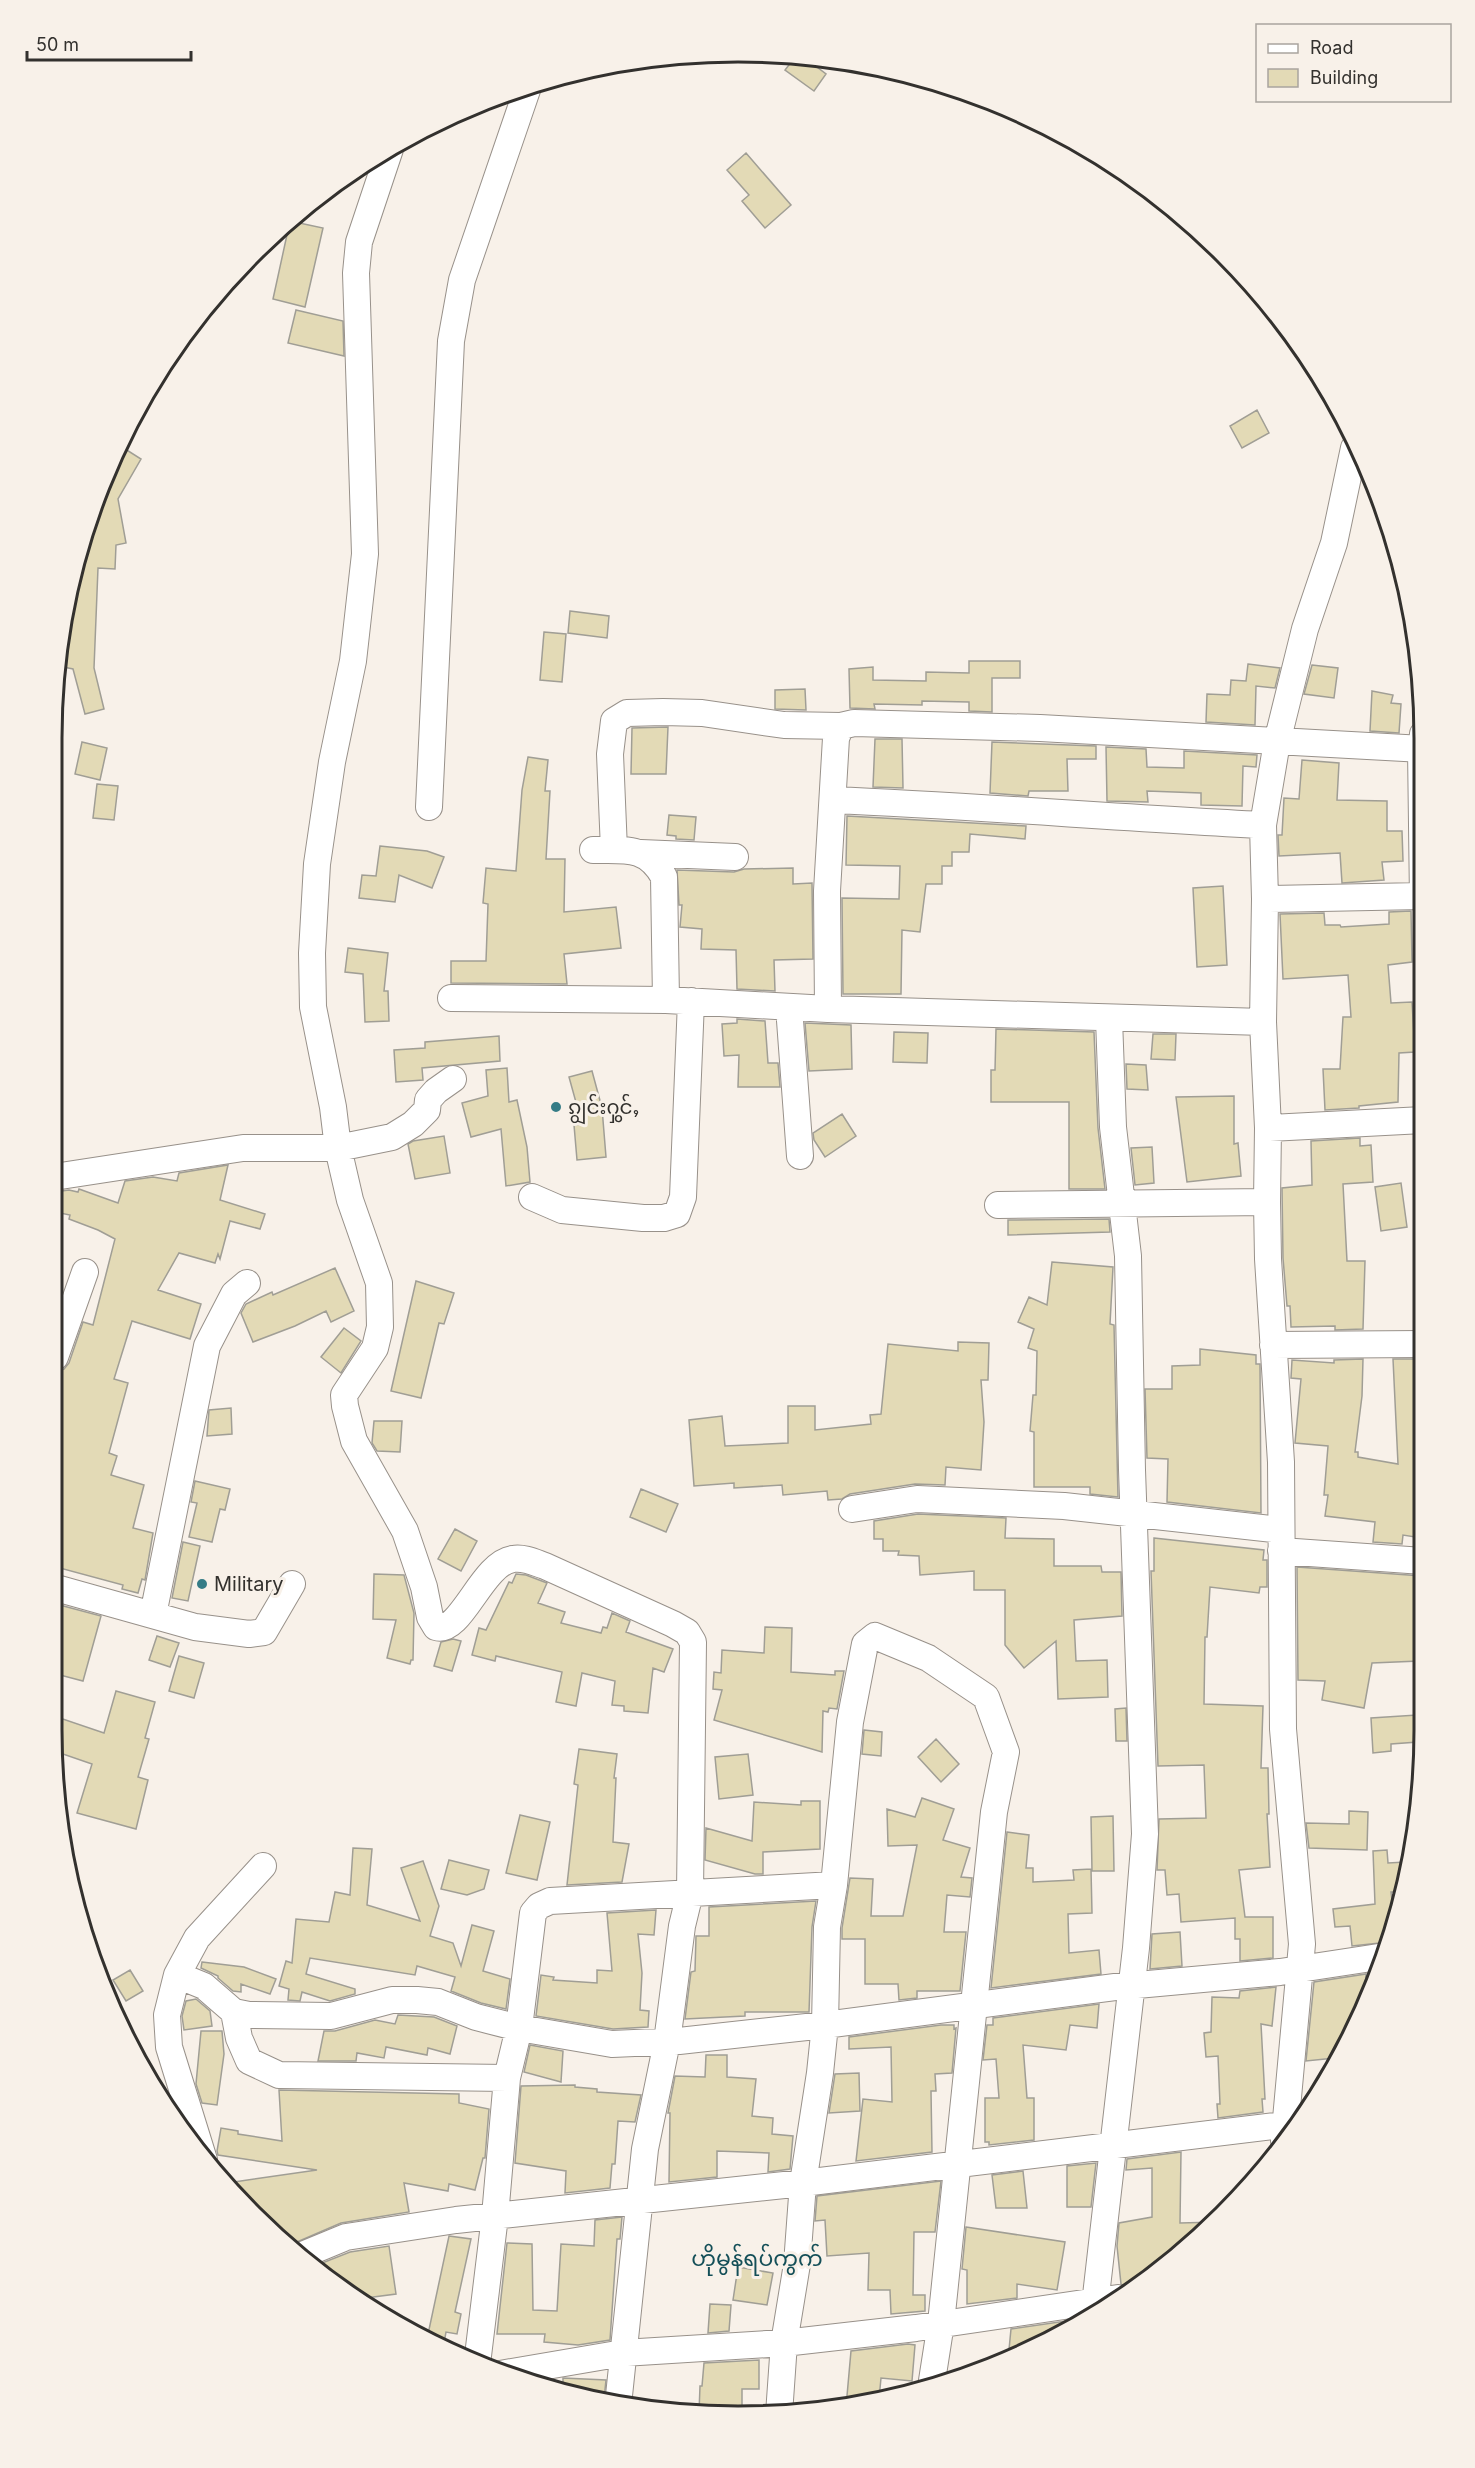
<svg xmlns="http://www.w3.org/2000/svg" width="1475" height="2468" font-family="Inter,'Noto Sans Myanmar',sans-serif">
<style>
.building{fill:#e3dab6;stroke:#a09e95;stroke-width:1.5}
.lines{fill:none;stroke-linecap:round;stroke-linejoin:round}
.minor-casing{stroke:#98918a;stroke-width:28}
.minor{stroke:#fff;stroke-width:26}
.poi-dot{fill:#357c86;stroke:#f8f1e9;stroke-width:2}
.labels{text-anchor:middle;stroke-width:6;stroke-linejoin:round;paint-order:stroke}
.poi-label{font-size:20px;fill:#33312e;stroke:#f8f1e9;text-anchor:start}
.quarter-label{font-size:22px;fill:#144f58;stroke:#f8f1e9}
.rim{fill:none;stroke:#33312e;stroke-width:3}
</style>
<rect width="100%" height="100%" fill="#f8f1e9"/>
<!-- building -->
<path class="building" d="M795 57 805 58 826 74 814 91 785 70Z
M746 153 791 205 765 228 742 201 749 195 727 170Z
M290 221 323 228 305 307 273 299Z
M296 310 343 321 344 356 288 343Z
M1257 410 1269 433 1242 448 1230 426Z
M122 447 141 459 118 499 126 543 116 545 115 569 98 568 94 668 104 709 85 714 73 669 58 666 88 517Z
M570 611 609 616 607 638 568 633Z
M544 632 566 634 562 682 540 680Z
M969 661H1020V678H992V712L969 711V702L922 701V705L874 704 875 709 850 708 849 669 873 667V680L926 681V672L969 673Z
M1248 664 1280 668 1275 688 1256 686 1255 725 1206 722 1207 694 1230 695 1231 680 1246 681Z
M1312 665 1338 668 1334 698 1304 694Z
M805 689 806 710 775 709V690Z
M1372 691 1393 695 1391 703 1401 704 1399 733 1370 731Z
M668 727 666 774H631L632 728Z
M875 739H902L903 788 873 787Z
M82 742 107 748 100 780 75 774Z
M992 742 1096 746V759H1067L1068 791H1029L1028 796 990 793Z
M1106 747 1146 749 1147 767 1184 768V751L1257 755 1256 767 1243 766 1242 806 1201 805V793L1147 791 1148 802 1107 801Z
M528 757 548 760 545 791H550L546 859H565L564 912 616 907 621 948 564 954 567 984 451 983V961H486L488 904 483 903 486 868 516 871 522 790Z
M1302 760 1339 763 1337 800 1387 801V831H1402L1403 861 1382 862 1384 880 1342 883 1340 853 1279 856 1278 835H1282L1284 798 1299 799Z
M97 784 118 786 114 820 93 818Z
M669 815 696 817 694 840 676 839V836L667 835Z
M847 816 1026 826 1025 839 970 834 969 852H952V866H942V884H926L920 932 902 930 901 994H843L842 898 899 899 900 866 846 865Z
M380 846 427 851 444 857 432 888 399 875 395 902 359 898 362 875 376 876Z
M793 868V884L812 883 813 959 774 960 775 991 737 989 736 950 701 949 702 929 680 927 682 905H679L677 870 734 872 744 869Z
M1223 886 1227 965 1197 967 1193 888Z
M1411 911 1412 962 1388 965 1391 1003 1412 1002 1415 1052 1399 1053 1398 1102 1359 1106V1108L1325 1110 1323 1069H1340L1343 1017H1351L1348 975 1283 979 1280 914 1324 913 1325 925H1340L1341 927 1389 924V912Z
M348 948 388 953 384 991H388L389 1021 365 1022 363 974 345 972Z
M737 1019 765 1021 768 1063H778L780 1087H738L739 1055 724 1056 722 1024 737 1023Z
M805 1023 851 1025 852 1069 809 1071Z
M996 1029 1094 1032 1098 1128 1105 1189H1069V1102H991V1070H995Z
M894 1032 928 1033 927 1063 893 1062Z
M1153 1034H1176L1175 1060 1151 1059Z
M499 1036 500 1061 422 1068 423 1080 396 1082 394 1050 425 1048V1042Z
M1126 1064 1146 1065 1148 1090 1127 1089Z
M507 1068 509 1102 517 1100 527 1147 530 1182 506 1186 501 1129 471 1137 462 1103 488 1096 486 1070Z
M592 1071 602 1108 606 1157 577 1160 574 1125 582 1124 569 1077Z
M1234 1096V1144L1238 1143 1241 1176 1187 1182 1176 1097Z
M842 1114 856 1136 825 1157 814 1140 813 1133Z
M444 1136 450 1173 415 1179 408 1144 413 1141Z
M1360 1138V1146L1371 1145 1373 1182 1343 1184 1347 1261H1365L1363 1329 1335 1330V1326L1291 1327 1290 1306H1287L1283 1258 1282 1188 1312 1185 1311 1141Z
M1152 1147 1154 1183 1135 1185 1131 1148Z
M228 1165 220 1200 265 1214 260 1229 230 1221 220 1259 218 1254 215 1263 179 1253 158 1290 201 1304 190 1339 132 1321 114 1379 128 1383 109 1453 117 1456 111 1475 144 1485 133 1528 153 1533 145 1580 142 1579 138 1593 122 1589 123 1585 56 1567 55 1372 64 1369 69 1363 83 1322 93 1325 115 1239 98 1230 69 1219 70 1215 55 1212 54 1192 69 1190 78 1192 79 1189 118 1203 125 1181 153 1177 177 1181 179 1173Z
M1401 1183 1407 1227 1381 1231 1375 1187Z
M1109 1219 1110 1232 1008 1235V1220Z
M1052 1262 1113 1267 1110 1324 1114 1325 1118 1497 1090 1494V1487H1034V1432L1030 1431 1033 1395H1036L1037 1351 1028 1348 1034 1329 1018 1322 1029 1297 1047 1305Z
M335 1268 354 1311 331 1322 326 1311 295 1326 253 1342 241 1313 246 1304 272 1292 273 1295Z
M416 1281 454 1293 444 1324 439 1323 421 1398 391 1391Z
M344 1328 361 1341 341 1373 321 1357Z
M958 1342 989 1343 988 1380H981L984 1422 981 1470 946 1467 945 1485 915 1484 850 1494 842 1499 828 1500 827 1491 783 1495 782 1485 734 1488V1483L694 1486 689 1420 722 1416 725 1446 788 1443V1406H815V1430L871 1424 870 1415 881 1414 888 1344 958 1351Z
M1200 1349 1256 1355V1364H1260L1261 1513 1167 1502 1168 1459 1147 1458 1145 1389H1172V1366L1200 1365Z
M1363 1359 1362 1396 1355 1452H1358V1457L1398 1464 1393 1359H1422V1483L1415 1537 1403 1535 1402 1544 1373 1542 1375 1522 1325 1516 1328 1495H1324L1328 1446 1295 1443 1301 1379 1291 1378 1292 1360 1334 1363V1360Z
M231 1408 232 1434 207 1436 209 1410Z
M374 1421H402L400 1452 377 1451 372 1443Z
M195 1481 230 1489 225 1510 220 1509 212 1542 189 1537 197 1503 191 1502Z
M641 1489 678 1504 666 1532 630 1517Z
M918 1514 1006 1518 1005 1538 1054 1539V1566H1101L1102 1572H1121L1122 1616 1074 1620 1076 1661 1107 1660 1108 1697 1058 1699 1056 1641 1024 1668 1005 1645V1590H974V1571L920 1575 919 1556 898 1555 899 1551H883V1539H874V1521Z
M455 1529 477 1541 461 1571 438 1559Z
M1154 1538 1264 1550 1263 1560H1267V1587H1260L1259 1593 1210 1587 1207 1637H1205L1204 1704 1263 1706 1261 1768H1268L1269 1814H1267L1270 1867 1239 1870 1245 1917H1273V1958L1240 1961V1939H1235V1918L1181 1922 1179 1894 1167 1895 1165 1870H1157L1159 1819 1206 1818 1204 1765 1158 1766 1151 1571H1154Z
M183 1542 200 1546 188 1601 172 1598Z
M1297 1567 1422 1576V1600H1416L1419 1661 1372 1663 1364 1708 1322 1700 1325 1681 1298 1680Z
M374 1574 404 1575 414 1613 413 1660H411L410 1664 387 1658 396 1620 373 1619Z
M516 1574 526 1575 547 1583 538 1603 565 1612 561 1623 601 1633 603 1627 607 1628 612 1613 630 1621 626 1632 673 1649 664 1672 653 1668 648 1713 624 1711V1706L612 1705 615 1681 582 1673 576 1706 556 1702 562 1672 496 1656 495 1661 472 1655 479 1628 486 1630 509 1582 512 1583Z
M56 1604 101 1616 83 1681 56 1674Z
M765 1627 792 1628 791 1672 835 1675V1671H844L837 1709 829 1708 828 1712 823 1711 822 1752 714 1720 722 1690 713 1689 714 1672 721 1673 722 1650 764 1653Z
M157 1636 179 1643 170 1667 149 1660Z
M453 1639 461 1641 452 1671 434 1666 441 1642Z
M179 1656 204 1663 194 1698 169 1691Z
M116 1691 155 1702 145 1738 149 1739 138 1777 148 1780 136 1829 77 1813 92 1764 57 1752V1717L104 1733Z
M1126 1708 1127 1741H1116L1115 1709Z
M1417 1715 1418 1742 1391 1744V1751L1373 1753 1371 1718Z
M864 1730 882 1732 881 1756 862 1754Z
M936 1739 959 1764 941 1782 918 1757Z
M579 1749 617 1754 614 1778H616L613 1842 629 1844 622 1882 567 1885 578 1785 574 1784Z
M748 1754 753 1795 719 1799 715 1757Z
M922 1798 954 1809 943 1840 970 1848 961 1877 972 1878 970 1897 947 1895 944 1932H966L960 1991H917V1998L899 2000 898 1984H865V1939H842V1928L850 1878 873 1879 871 1916H903L917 1845 888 1846 887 1809 915 1817Z
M801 1801H820V1849L763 1852V1874H755L705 1860 706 1828 752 1841 754 1802 801 1805Z
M1349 1811 1368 1812 1367 1850 1309 1848 1306 1823 1349 1824Z
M520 1815 550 1822 537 1880 506 1873Z
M1113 1816 1114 1871H1092L1091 1817Z
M1007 1832 1029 1835 1026 1868H1033V1882L1074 1880 1073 1870 1091 1869 1092 1913 1068 1914 1069 1953 1099 1950 1101 1974 991 1988Z
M353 1848 372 1849 367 1905 420 1921 401 1868 423 1861 439 1906 430 1936 453 1943 461 1966 472 1925 494 1931 483 1971 510 1979 506 2009 481 2003 451 1991 455 1977 417 1966 415 1975 310 1958 306 1974 355 1989V1994L330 2001 302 1992 300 2001 288 2000 289 1989 279 1986 286 1961 292 1963 296 1919 329 1922 335 1892 350 1895Z
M1387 1850 1388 1863 1405 1862 1399 1892H1391L1394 1917 1389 1942 1352 1946 1350 1926 1335 1927 1333 1909 1375 1904 1373 1851Z
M449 1860 489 1870 484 1889 467 1895 441 1889Z
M816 1901 812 1927 809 2012H745V2016L685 2019 691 1972 695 1971 696 1936H709V1907Z
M656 1910 654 1935 638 1934 642 1973 640 2010 649 2011 648 2027 613 2029 536 2016 541 1975 554 1977 553 1980 597 1983V1970L612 1971 607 1913Z
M1180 1932 1182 1966 1150 1969 1152 1934Z
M202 1962 244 1967 276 1979 270 1994 241 1984V1992L233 1991 218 1978V1976L201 1968Z
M130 1970 143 1991 126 2001 113 1980Z
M1366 1974 1364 1999 1335 2058 1306 2061 1314 1982Z
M1276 1987 1272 2026 1261 2024 1265 2099H1262L1263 2112 1218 2118 1217 2104H1220L1218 2056 1206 2057 1204 2033 1211 2032 1212 1997 1239 1998 1240 1991Z
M196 1999 210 2011 212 2026 184 2030 182 2016 186 2001Z
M1099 2004 1097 2028 1070 2025 1066 2050 1023 2045 1027 2098H1034V2140L989 2145V2142H985V2098H999L996 2059 983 2060 987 2025H993V2018Z
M398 2015 434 2017 457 2026 450 2054 428 2048 427 2055 386 2047 384 2058 357 2053 356 2061H318L324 2031H335L375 2020 395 2024Z
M941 2025H954V2029L956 2028 952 2073 935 2074 936 2091H931L932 2152 856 2161 863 2099 892 2102 891 2047 849 2049V2037Z
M201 2031H222L224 2054 217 2105 202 2103 196 2084Z
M530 2045 563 2051 561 2082 524 2072Z
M706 2055H727V2077L756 2079 752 2116 773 2118 772 2134 793 2136 790 2169 768 2172 769 2153 717 2151V2177L669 2182 670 2113H668L675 2076 705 2077Z
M859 2073 860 2111 829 2113 835 2074Z
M575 2085V2087L597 2089V2092L641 2095 635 2122 618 2121 615 2164H612L610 2188 565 2193 566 2171 515 2163 521 2086Z
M279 2090 459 2094V2103L489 2109 485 2158H483L475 2190 449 2184 448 2191 404 2183 409 2212 341 2223 290 2245 227 2183 317 2170 218 2155 217 2151 221 2128 238 2131V2134L282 2141Z
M1181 2152 1180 2223 1216 2222 1155 2275 1131 2291 1121 2284 1117 2246 1119 2223 1152 2217V2168L1126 2170 1127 2159Z
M1096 2163 1091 2207H1067V2166Z
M1023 2171 1027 2208H996L992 2175Z
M941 2181 935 2232H914L913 2295H925V2311L891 2314 890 2290H868L869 2253 827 2256 825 2220 815 2221 817 2196Z
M622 2217 620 2239H617L610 2340 578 2345 544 2342 545 2334H497L507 2243 532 2244 533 2310 557 2311 561 2244 594 2246 595 2220Z
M966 2227 1065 2242 1057 2290 1017 2284V2298L967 2304V2270L962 2269Z
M449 2236 471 2239 455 2312 461 2314 457 2334 446 2332 444 2343 427 2339Z
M389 2246 396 2294 358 2299 320 2275 312 2267 350 2252Z
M738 2267 773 2273 767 2305 733 2300Z
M710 2304 731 2305 729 2331 708 2333Z
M1080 2319 1082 2321 1041 2346 1008 2360 1011 2329Z
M908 2344 915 2345 912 2381 881 2378 879 2399 846 2407 851 2351Z
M759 2360V2389H742V2417L723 2416V2413H699L700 2386H702L704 2363Z
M563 2378 606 2380 604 2399 582 2398 563 2393Z"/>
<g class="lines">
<!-- minor casing -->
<g class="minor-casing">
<path id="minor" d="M390 149 359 242 356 273 365 554 353 661 332 762 317 864 312 953 313 1007 333 1107 338 1148 350 1200 379 1283 380 1327 375 1348 344 1395 345 1406 354 1441 405 1531 424 1587 430 1617 436 1627C461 1635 482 1563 513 1559 524 1557 536 1563 545 1566L673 1624 687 1632 693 1642 690 1893 682 1926 667 2042 645 2149 618 2405
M1423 734 1421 749 1423 900
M833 800C977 806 1120 818 1263 825
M429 807 451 341 462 280 528 87
M593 850C626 850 647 846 664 877L666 1000
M614 850 610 754 614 721 627 713 663 712 702 713 784 725 841 726
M641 853 735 857
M1265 899 1422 896
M451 998 666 1000 828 1009 1263 1022
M789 1007 800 1156
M828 1009 827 891 836 738 841 726 854 723 1040 728 1423 749
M1268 1128 1423 1120
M54 1177 243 1148H338L392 1137 413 1124 427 1110 428 1100 436 1091 453 1079
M532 1197 562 1210 643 1218H664L677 1214 683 1197 691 1001
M998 1205 1267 1202
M1273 1345 1423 1344
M55 1357 85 1272
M852 1509 917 1499 1064 1506 1281 1530
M1281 1551 1423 1561
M56 1588 195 1627 249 1634 264 1632 292 1584
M153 1615 207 1346 234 1294 247 1283
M177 1975 204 1986 234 2012 249 2015 331 2016 392 2000H417L438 2002 476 2017 519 2028 612 2044 679 2041 825 2025 1115 1987 1280 1972 1385 1956
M234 2012 239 2038 249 2061 279 2075 507 2078
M1284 2141 1302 1944 1283 1729 1281 1462 1268 1259 1267 1202 1268 1128 1263 1022 1265 899 1263 825 1277 742 1305 629 1334 543 1354 448
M204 2160 169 2047 167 2015 177 1975 197 1938 263 1866
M300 2256 346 2237 456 2220 803 2183 1299 2123
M1094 2313 1136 1948 1145 1834 1132 1470 1128 1256 1113 1127 1109 1019
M477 2364 495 2216 507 2078 519 2028 533 1913 539 1906 550 1901 834 1885
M500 2374 623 2353 784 2343 916 2328 1118 2298
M779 2414 784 2343 797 2264 803 2183 820 2073 825 2025 827 1927 834 1885 850 1722 865 1644 875 1636 928 1658 986 1697 1006 1752 994 1812 941 2323 931 2387"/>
</g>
<!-- minor -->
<use href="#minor" class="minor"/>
</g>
<!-- markers -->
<g class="poi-dot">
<circle cx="556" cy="1107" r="6"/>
<circle cx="202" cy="1584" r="6"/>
</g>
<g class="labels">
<!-- poi labels -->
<g class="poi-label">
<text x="568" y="1114">ၵျွင်းႁွင်ႇ</text>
<text x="214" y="1591">Military</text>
</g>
<!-- quarter labels -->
<g class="quarter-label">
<text x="757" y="2266">ဟိုမွန်ရပ်ကွက်</text>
</g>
</g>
<!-- crop -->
<path d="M0 0H1475V2468H0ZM738 62H738A676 676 0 0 1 1414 738V1730A676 676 0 0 1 738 2406H738A676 676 0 0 1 62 1730V738A676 676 0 0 1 738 62Z" fill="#f8f1e9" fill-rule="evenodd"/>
<path class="rim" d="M738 62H738A676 676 0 0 1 1414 738V1730A676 676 0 0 1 738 2406H738A676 676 0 0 1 62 1730V738A676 676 0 0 1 738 62Z"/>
<!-- legend -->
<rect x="1256" y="24" width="195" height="78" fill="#f8f1e9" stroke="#a9a49e" stroke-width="1.5"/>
<rect x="1268" y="44" width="30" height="9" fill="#ffffff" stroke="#a9a49e" stroke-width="1.5"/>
<text x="1310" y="54" font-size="18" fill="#33312e">Road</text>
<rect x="1268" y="69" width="30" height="18" fill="#e3dab6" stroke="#a9a49e" stroke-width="1.5"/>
<text x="1310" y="84" font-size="18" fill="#33312e">Building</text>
<!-- scale -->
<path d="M27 51v9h164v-9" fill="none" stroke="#33312e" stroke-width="3"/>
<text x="36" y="51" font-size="18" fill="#33312e" stroke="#f8f1e9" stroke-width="4.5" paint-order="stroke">50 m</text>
</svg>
